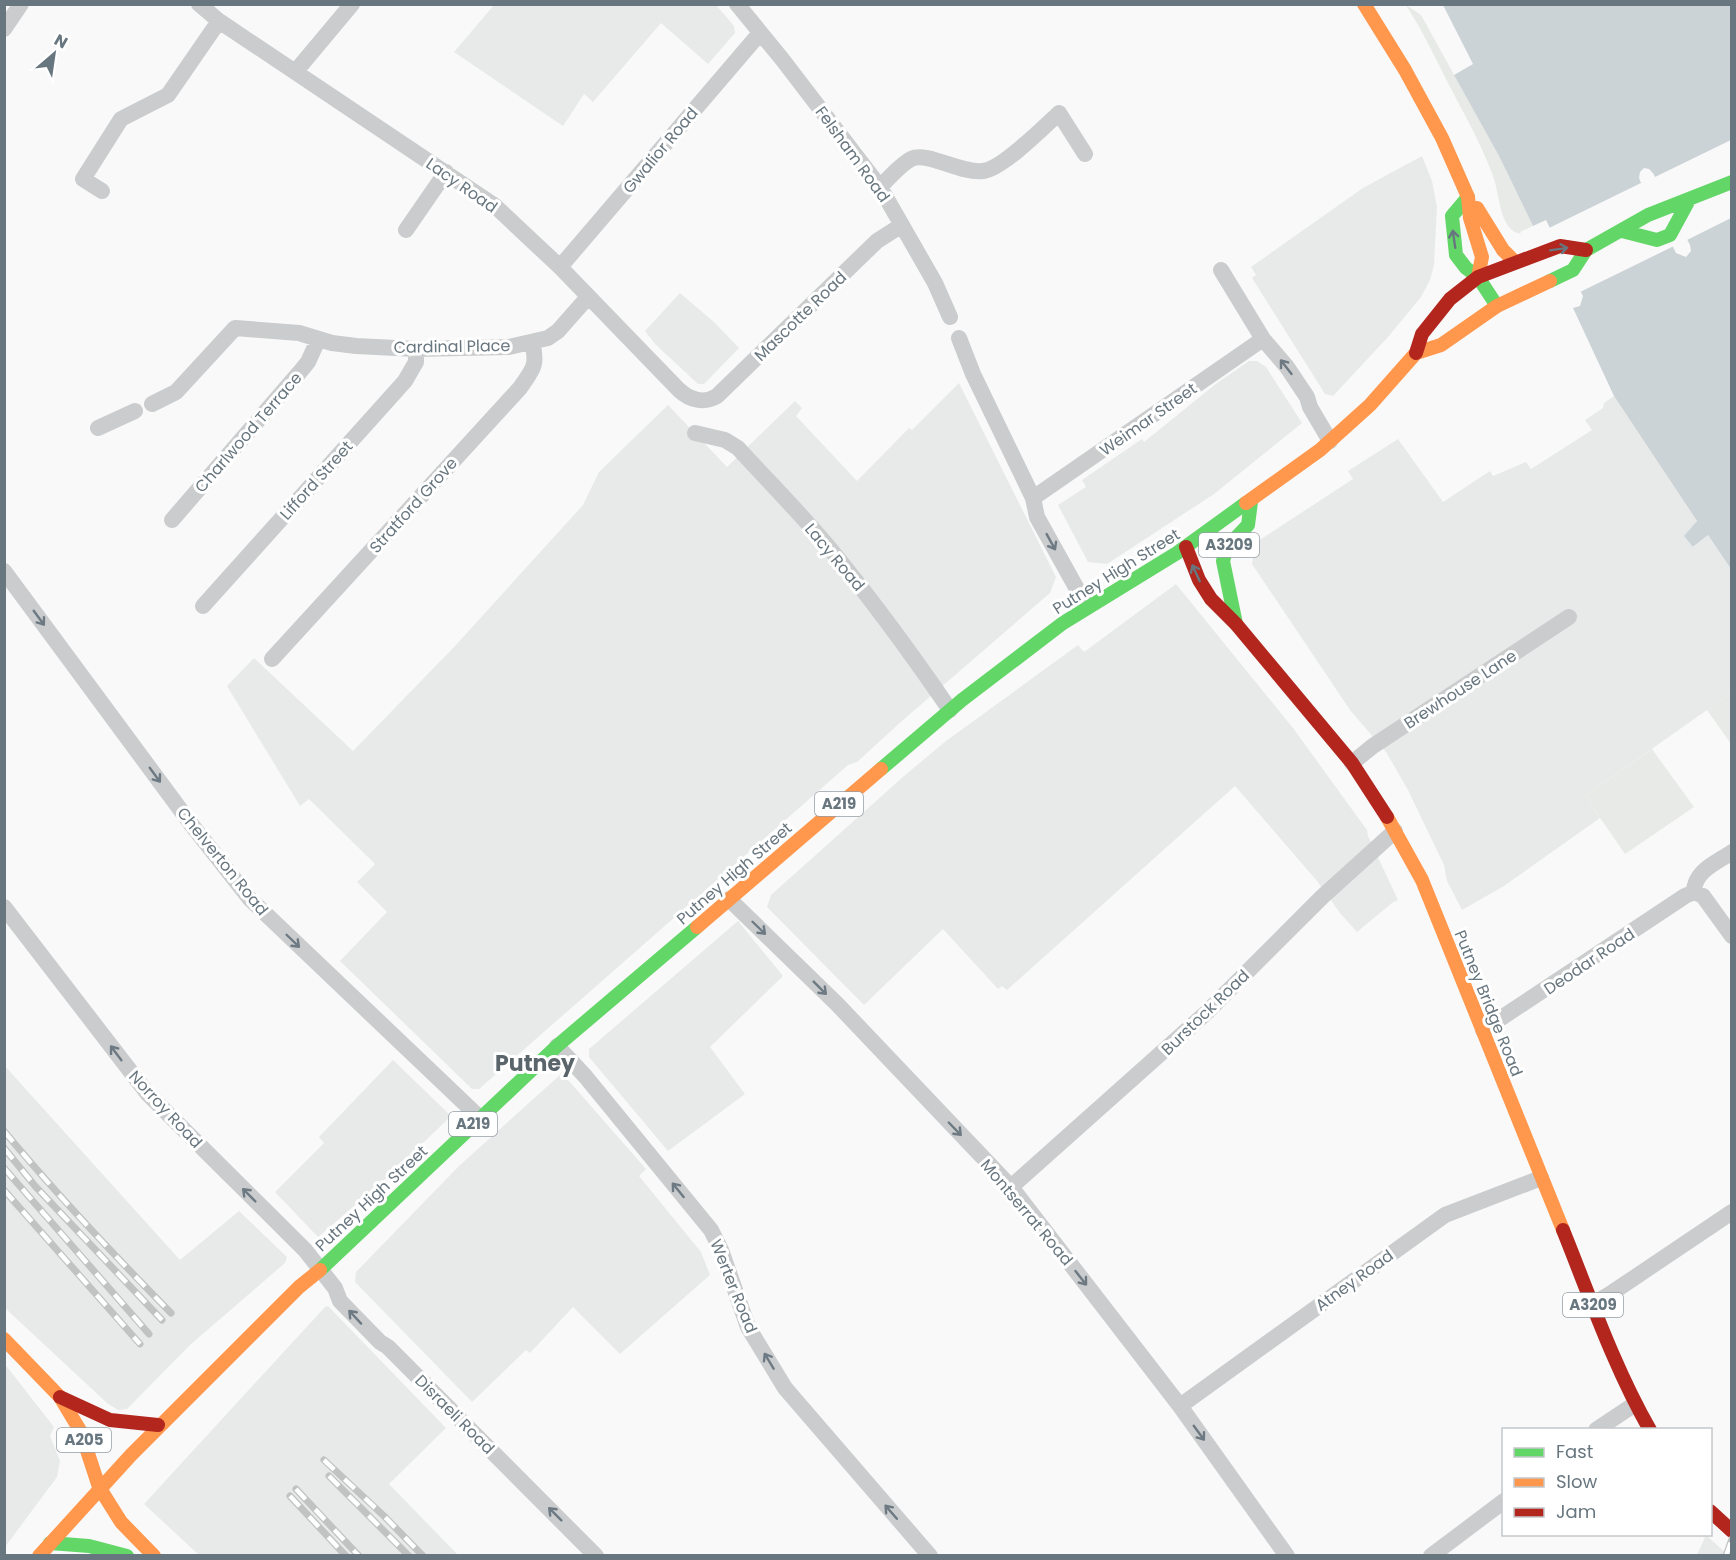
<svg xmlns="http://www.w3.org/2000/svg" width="1736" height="1560" font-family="Poppins,sans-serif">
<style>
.built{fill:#e8e9e9}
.green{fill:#e8eae7}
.water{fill:#ccd3d6;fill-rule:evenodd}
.pier{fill:#f9f9f9}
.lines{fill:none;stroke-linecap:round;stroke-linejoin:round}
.street{stroke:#cacccd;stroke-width:16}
.fast{stroke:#63d668;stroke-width:14}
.slow{stroke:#ff974d;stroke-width:14}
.jam{stroke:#b3261e;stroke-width:14}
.rail-casing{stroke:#c1c3c3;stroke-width:7}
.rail{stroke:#fff;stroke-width:4.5;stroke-dasharray:14;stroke-linecap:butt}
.oneway{stroke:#68767f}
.oneway2{stroke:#6d7a83}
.labels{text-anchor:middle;stroke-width:6;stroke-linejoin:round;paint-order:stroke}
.shield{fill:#fff;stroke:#959fa5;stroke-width:1.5}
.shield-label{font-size:15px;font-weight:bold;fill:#68767f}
.street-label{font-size:16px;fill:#68767f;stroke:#fff}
.district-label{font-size:22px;font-weight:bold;fill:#5a646b;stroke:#fff}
</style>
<rect width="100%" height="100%" fill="#f9f9f9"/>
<!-- built -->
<path class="built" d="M494 5H716L734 26 735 33 708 64 661 23 593 102 584 94 563 126 454 52Z
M1422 156 1432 181 1437 207 1434 265 1430 280 1421 297 1388 337 1333 396 1325 394 1252 278 1256 275 1251 267 1363 188Z
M680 293 715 323 739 348 704 384H698L655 344 645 331Z
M1249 361H1257L1266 367 1302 423 1214 494 1107 564 1088 562 1058 505 1086 487 1082 480 1142 439 1144 442 1217 383Z
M959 383 1056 577 1050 593 903 720 857 762 848 765 479 1089H472L340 961 387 912 357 882 375 864 309 799 300 806 227 686 254 658 353 751 455 646 583 505 599 472 668 405 727 467 795 401 802 408 796 416 857 481 909 428 912 430Z
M1614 396 1697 521 1685 536 1694 547 1708 535 1731 569V693L1585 796 1600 818 1504 886 1462 910 1447 881 1444 865 1408 790 1386 752 1350 710 1252 564 1255 543 1353 479 1348 471 1398 439 1443 502 1490 471 1493 476 1526 462 1531 469 1592 430 1585 420 1603 408 1604 403Z
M1176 584 1293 728 1367 830 1368 836 1398 900 1392 903 1357 932 1340 913 1317 881 1235 786 1007 990 1002 986 998 989 943 929 864 1005 767 907 771 895 904 776 946 741 1078 645 1084 652Z
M738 921 783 976 710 1047 745 1094 668 1151 589 1057V1049Z
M393 1060 450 1115 447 1120 380 1184 318 1237 275 1192 324 1143 319 1137Z
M4 1065 180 1260 239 1211 287 1257 285 1263 190 1345 127 1409 118 1410 107 1403 5 1308Z
M560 1075 569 1081 646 1169 639 1176 701 1252 710 1275 620 1354 573 1307 530 1353 526 1350 472 1402 355 1282 356 1272 459 1166Z
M328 1306 446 1428 389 1484 458 1555H199L144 1504 325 1307Z
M4 1363 54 1427 50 1436 60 1461 57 1477 5 1547Z
M1706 1535 1728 1555H1697Z"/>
<!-- green -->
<path class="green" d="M1406 5 1421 15 1499 156 1533 226 1520 232 1521 234C1499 231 1500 194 1493 176 1481 143 1464 114 1448 83 1435 57 1422 30 1406 5Z
M1731 693V744L1707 710Z
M1652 749 1694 807 1625 854 1585 796Z"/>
<!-- water -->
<path class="water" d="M1443 5H1731V569L1708 535 1693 547 1684 536 1697 521 1614 396 1573 308 1580 306 1583 296 1546 220 1533 226 1499 156 1454 75 1473 64ZM1644 168 1649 169 1652 172 1690 245 1691 251 1686 257 1676 253 1639 178 1640 172Z"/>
<!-- pier -->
<path class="pier" d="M1731 140V218L1685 241 1650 175 1653 173 1655 177Z
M1642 178 1677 249 1674 246 1578 293 1545 225 1549 228 1641 183 1640 180Z"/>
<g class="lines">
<!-- street -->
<path class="street" d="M199 4 219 21 495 206 560 267 679 390C690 400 704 404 717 396L877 241 902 225
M737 4 782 59 880 187 935 283 950 317
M4 29 21 4
M296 71 352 4
M880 187C889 178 900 165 911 159 928 151 960 174 983 171 1002 169 1044 127 1059 113L1085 154
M102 191 83 179 121 119 168 95 219 21
M406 230 446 172
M560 267 760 33
M1221 270 1263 339 1287 367 1307 397 1310 407 1330 441
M959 338 973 374 1033 498 1037 517 1087 607
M152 404 176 392 235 328 299 333 332 343 356 346 416 349 509 347 548 338 558 331 588 297
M98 428 135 411
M695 433 725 440 738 448C767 480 798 511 826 544 870 597 911 653 950 710
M1033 498 1263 339
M172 520 299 373 308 362 318 340
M4 571 191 824 250 899 480 1118
M203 606 405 381 416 362V349
M272 659 520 388C533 369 538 366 532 342
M1352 763 1373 746 1569 617
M1694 892C1694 871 1716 863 1732 852
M729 899 837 1004 1011 1187 1180 1406 1287 1556
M4 907 148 1094 305 1250 335 1288 340 1301 380 1342 388 1347 596 1556
M1483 1030 1685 896 1694 892 1703 896 1732 936
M557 1046 585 1076 711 1230 721 1250 748 1327 785 1388 930 1556
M1011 1187 1206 1013 1322 897 1395 831
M1593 1304 1613 1292 1732 1212
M1180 1406 1445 1215 1541 1178
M1596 1430 1635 1404
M1431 1556 1504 1501"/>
<!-- fast -->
<path class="fast" d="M1468 197 1452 216 1456 255 1466 268 1478 277 1497 306
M1622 231 1657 240 1670 235 1689 200
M1550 281 1573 270 1586 250 1648 215 1732 182
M1236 624 1223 561 1227 547 1248 525 1251 502
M881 769 962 700 1063 623 1177 553 1246 503
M320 1270 557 1046 697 927
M50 1543 89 1546 127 1556"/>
<!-- slow -->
<path class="slow" d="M1364 4 1405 70 1442 138 1468 197 1470 218 1482 257 1478 277
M1477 208 1503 250 1515 262
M1246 503 1320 450 1370 405 1416 353 1441 345 1497 306 1550 281
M1387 817 1422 880 1563 1230
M697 927 881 769
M4 1339 60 1397 81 1432 99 1487 121 1522 154 1556
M39 1556 131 1455 299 1287 320 1270"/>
<!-- jam -->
<path class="jam" d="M1416 353 1422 334 1450 299 1478 277 1560 246 1586 250
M1186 547 1199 580 1211 599 1236 624 1352 763 1387 817
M1563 1230C1590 1297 1614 1367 1650 1430
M60 1397 110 1420 158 1425
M1710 1511 1732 1531"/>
<!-- rail casing -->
<g class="rail-casing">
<path id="rail" d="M4 1131C57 1195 113 1254 171 1313
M4 1148 35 1186 162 1320
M4 1168 149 1334
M4 1190 140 1344
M324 1460 384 1516 423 1556
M329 1476 409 1556
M296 1489 359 1556
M290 1496 346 1556
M1726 1556 1732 1539"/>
</g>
<!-- rail -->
<use href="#rail" class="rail"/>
</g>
<!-- one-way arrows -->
<defs><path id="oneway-shaft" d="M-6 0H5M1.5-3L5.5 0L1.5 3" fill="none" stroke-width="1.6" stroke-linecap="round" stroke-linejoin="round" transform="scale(1.5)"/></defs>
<g class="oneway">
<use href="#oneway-shaft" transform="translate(1454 239) rotate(-98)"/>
<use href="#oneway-shaft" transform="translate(1559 249) rotate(-9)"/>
<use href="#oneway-shaft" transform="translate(1196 573) rotate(-115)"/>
</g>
<g class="oneway2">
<use href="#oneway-shaft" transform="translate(1286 367) rotate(-128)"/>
<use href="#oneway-shaft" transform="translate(1051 542) rotate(61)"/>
<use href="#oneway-shaft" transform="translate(39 618) rotate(54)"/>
<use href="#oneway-shaft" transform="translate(155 775) rotate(54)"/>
<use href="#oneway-shaft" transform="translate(759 928) rotate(44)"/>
<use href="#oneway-shaft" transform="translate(293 941) rotate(44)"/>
<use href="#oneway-shaft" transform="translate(820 988) rotate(45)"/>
<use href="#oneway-shaft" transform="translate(116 1053) rotate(-127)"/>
<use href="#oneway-shaft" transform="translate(955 1129) rotate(46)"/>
<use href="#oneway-shaft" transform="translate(678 1190) rotate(-129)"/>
<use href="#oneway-shaft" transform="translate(249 1195) rotate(-135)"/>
<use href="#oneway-shaft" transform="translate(1081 1278) rotate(52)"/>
<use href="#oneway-shaft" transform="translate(355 1317) rotate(-133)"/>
<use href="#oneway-shaft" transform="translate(769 1361) rotate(-121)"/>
<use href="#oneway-shaft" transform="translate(1199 1433) rotate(54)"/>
<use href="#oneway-shaft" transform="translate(891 1512) rotate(-131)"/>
<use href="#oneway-shaft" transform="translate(555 1514) rotate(-135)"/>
</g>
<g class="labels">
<!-- shield labels -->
<g class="shield">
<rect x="1199" y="533" width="60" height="24" rx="4.5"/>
<rect x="815" y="792" width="48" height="24" rx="4.5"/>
<rect x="449" y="1112" width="48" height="24" rx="4.5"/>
<rect x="1563" y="1293" width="60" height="24" rx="4.5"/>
<rect x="57" y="1428" width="54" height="24" rx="4.5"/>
</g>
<g class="shield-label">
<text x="1229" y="550">A3209</text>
<text x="839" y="809">A219</text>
<text x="473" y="1129">A219</text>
<text x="1593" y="1310">A3209</text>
<text x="84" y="1445">A205</text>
</g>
<!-- street labels -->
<g class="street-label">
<text transform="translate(660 150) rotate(-50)" y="6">Gwalior Road</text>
<text transform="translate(853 154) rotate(54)" y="6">Felsham Road</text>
<text transform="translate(462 185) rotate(35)" y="6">Lacy Road</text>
<text transform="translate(800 316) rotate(-44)" y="6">Mascotte Road</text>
<text transform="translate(452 346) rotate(-1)" y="6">Cardinal Place</text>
<text transform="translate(1148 419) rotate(-35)" y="6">Weimar Street</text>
<text transform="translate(248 432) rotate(-49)" y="6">Charlwood Terrace</text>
<text transform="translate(316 480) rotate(-48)" y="6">Lifford Street</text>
<text transform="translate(413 505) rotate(-48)" y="6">Stratford Grove</text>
<text transform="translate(835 557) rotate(50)" y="6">Lacy Road</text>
<text transform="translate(1116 571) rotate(-32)" y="6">Putney High Street</text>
<text transform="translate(1460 689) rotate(-33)" y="6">Brewhouse Lane</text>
<text transform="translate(223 861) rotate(51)" y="6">Chelverton Road</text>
<text transform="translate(734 873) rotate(-41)" y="6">Putney High Street</text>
<text transform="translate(1589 961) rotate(-34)" y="6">Deodar Road</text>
<text transform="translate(1489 1003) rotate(68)" y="6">Putney Bridge Road</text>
<text transform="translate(1205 1012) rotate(-44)" y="6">Burstock Road</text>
<text transform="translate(166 1109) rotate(47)" y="6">Norroy Road</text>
<text transform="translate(371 1198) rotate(-43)" y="6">Putney High Street</text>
<text transform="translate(1027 1212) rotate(50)" y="6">Montserrat Road</text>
<text transform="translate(1354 1280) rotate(-36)" y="6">Atney Road</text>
<text transform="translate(734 1286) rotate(68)" y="6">Werter Road</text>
<text transform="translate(455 1414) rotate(45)" y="6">Disraeli Road</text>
</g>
<!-- district labels -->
<g class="district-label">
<text x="535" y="1071">Putney</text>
</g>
</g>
<!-- border -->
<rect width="1736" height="1560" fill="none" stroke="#68767f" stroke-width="12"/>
<!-- legend -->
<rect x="1502" y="1428" width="210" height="108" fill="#ffffff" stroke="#c3c8cc" stroke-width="1.5"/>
<rect x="1514" y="1448" width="30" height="9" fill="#63d668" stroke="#c3c8cc" stroke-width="1.5"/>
<text x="1556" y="1458" font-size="18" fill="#68767f">Fast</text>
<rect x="1514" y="1478" width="30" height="9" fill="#ff974d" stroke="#c3c8cc" stroke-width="1.5"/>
<text x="1556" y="1488" font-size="18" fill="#68767f">Slow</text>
<rect x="1514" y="1508" width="30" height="9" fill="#b3261e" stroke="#c3c8cc" stroke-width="1.5"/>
<text x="1556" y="1518" font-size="18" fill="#68767f">Jam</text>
<!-- north arrow -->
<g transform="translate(54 54) rotate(29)" stroke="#ffffff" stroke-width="4.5" paint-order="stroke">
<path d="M0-4.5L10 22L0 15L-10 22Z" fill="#68767f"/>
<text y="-9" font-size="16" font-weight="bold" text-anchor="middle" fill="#68767f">N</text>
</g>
</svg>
